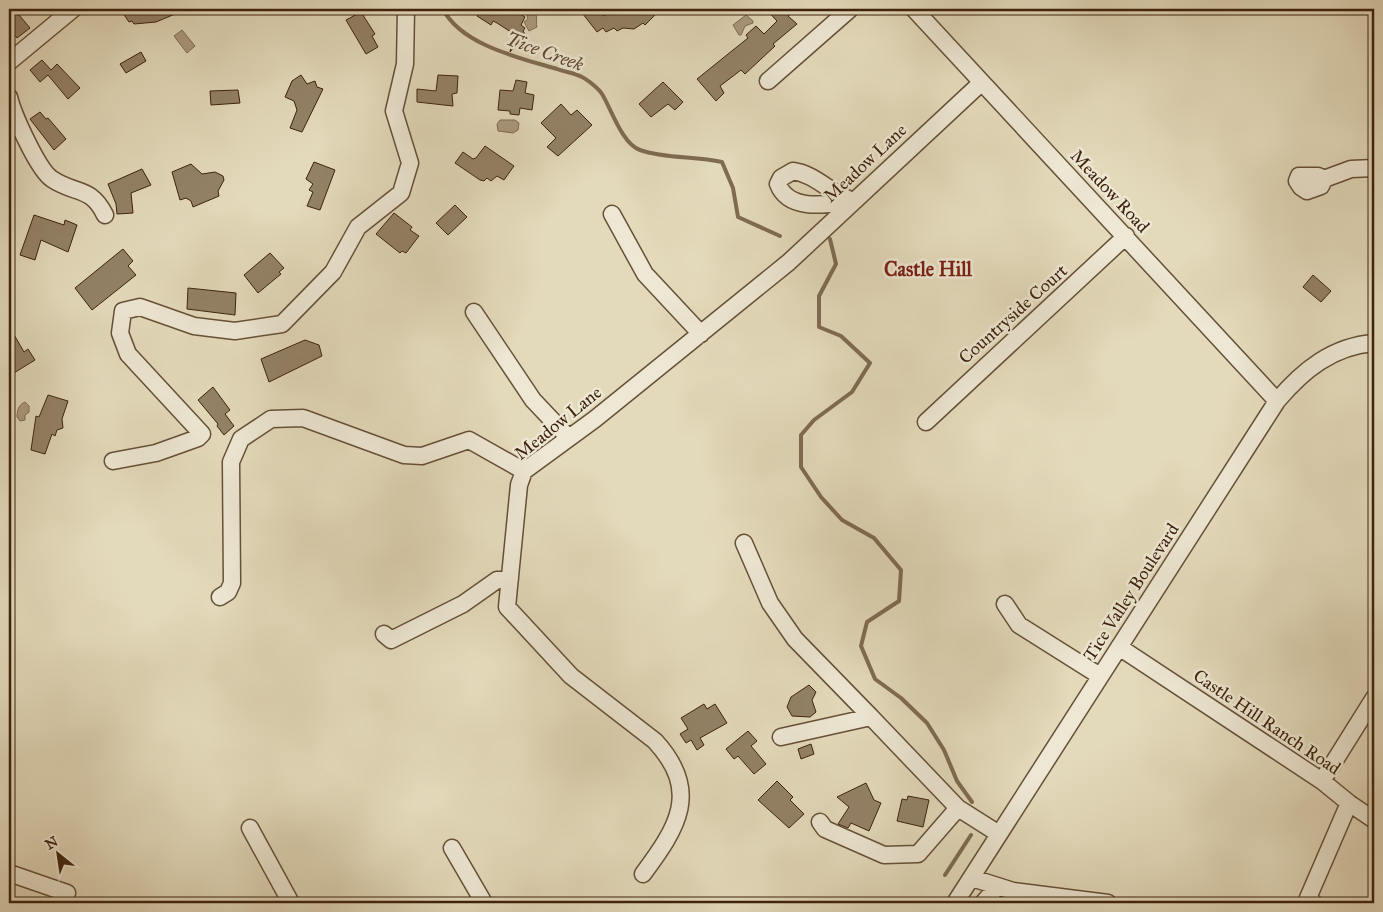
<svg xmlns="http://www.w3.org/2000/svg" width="1383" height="912" font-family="'IM FELL Great Primer',serif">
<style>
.water{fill:#ab9b80;stroke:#7f6b52}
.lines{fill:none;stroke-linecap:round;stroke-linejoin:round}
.stream{stroke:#7f6b52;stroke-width:4}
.building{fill:#938267;stroke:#3d220d}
.minor-casing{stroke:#665038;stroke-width:19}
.minor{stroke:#ede7d3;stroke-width:16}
.labels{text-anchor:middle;stroke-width:5;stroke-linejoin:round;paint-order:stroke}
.street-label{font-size:18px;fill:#3d220d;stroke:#ede7d3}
.water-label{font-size:19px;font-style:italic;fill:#5e4630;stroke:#ede7d3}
.quarter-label{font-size:20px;font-weight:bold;fill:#7a1f14;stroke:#ede7d3}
</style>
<rect width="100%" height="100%" fill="#e3dabb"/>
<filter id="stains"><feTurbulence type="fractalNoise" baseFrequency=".004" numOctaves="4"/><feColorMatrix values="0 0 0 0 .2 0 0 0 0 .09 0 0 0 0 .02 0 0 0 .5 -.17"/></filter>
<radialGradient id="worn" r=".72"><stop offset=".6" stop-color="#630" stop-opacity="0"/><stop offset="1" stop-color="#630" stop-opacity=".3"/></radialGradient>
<!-- water -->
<path class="water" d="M531 11C540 14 535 21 537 27L529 31 524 22 528 19 527 16Z
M746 15 753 21V23L745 26 741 35H739L733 25Z
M182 30 195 46 187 53 174 36Z
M500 120H515L519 123 518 130 513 133 498 131 497 124Z
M25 402 29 406V412L25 415V420L20 421 17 417C17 411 18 405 25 402Z"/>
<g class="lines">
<!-- stream -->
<path class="stream" d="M443 9C461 45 520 58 557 69 565 72 575 73 582 77 588 80 599 89 602 94 611 108 622 144 640 150 666 159 694 156 722 162L733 188 738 217 780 236
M830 239 836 264 819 296V327L841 336 870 363 852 392 814 420 801 435V467L821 497 842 520 874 538 901 570 899 601 867 622 861 646 875 679 901 698 927 723 944 750 957 781 972 802
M945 875 971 835"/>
</g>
<!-- building -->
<path class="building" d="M9 9H14L30 28 17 38 9 27Z
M120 9H187L156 22 134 24 132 21 129 22Z
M482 9H512L525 17 521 25 525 28 523 31 525 34 510 52 514 34 497 23 493 21 491 25 477 16Z
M579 9H600L604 16 615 9H652L656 14 645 25 643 23 634 29 623 28 617 31 614 28 606 32 603 28 597 32Z
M766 9H797L788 16 797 24 773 44 775 46 745 74 741 70 720 86 724 93 716 101 697 79 748 38 746 35 756 26 764 34 777 21Z
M361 12 375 34 372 36 378 47 366 54 346 20Z
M141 52 146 61 126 73 120 64Z
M42 60 51 70 57 64 80 88 68 99 48 75 40 82 30 70Z
M301 75 307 84 315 81 317 87 323 89 302 132 290 128 297 110 294 101 285 97 292 81Z
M438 75 458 76 457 93 452 94 453 106 417 102V89L436 91Z
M516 80 527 82 525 93 534 95 532 110 520 108 519 115 510 114V111L498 110 500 90 513 91Z
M663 82 683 102 675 110 668 104 651 117 639 104Z
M238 90 240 103 211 105 210 91Z
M561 104 571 115 577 110 592 125 558 156 547 147 556 138 541 123Z
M40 112 46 119 48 118 66 139 54 150 30 119Z
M485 146 514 166 504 180 497 176 491 181 487 178 484 181 480 180 455 163 463 152 473 159 476 158Z
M314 162 335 170 320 210 307 206 313 192 309 190 313 184 306 179Z
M191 164 202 174 215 172 223 176 224 180 218 191 219 196 193 207 191 201 186 198 180 200 172 172Z
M142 169 151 185 131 193 133 213 117 214 116 204 108 184Z
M455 205 467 217 448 235 436 223Z
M394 213 412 227 410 230 419 236 406 253 402 251 400 253 376 234Z
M34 215 64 225 65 220 77 225 68 252 41 240 35 260 20 255Z
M123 249 133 261 128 266 136 275 92 310 75 288Z
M270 253 284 268 279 272 281 274 258 293 244 275Z
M1313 275 1331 291 1321 302 1303 287Z
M188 288 236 293 235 315 187 309Z
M9 326 24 352 28 349 35 360 9 376Z
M305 340 319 345 322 356 269 382 261 359Z
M213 387 230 410 225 414 234 426 224 435 217 426 218 424 198 400Z
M48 395 68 401 62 419 63 428 57 430 55 436 52 434 45 454 31 450 36 416 39 417Z
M809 685 816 692 812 700 816 712 810 717 792 716 787 707 791 697Z
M704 704 707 709 715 704 727 723 700 738 704 745 697 750 691 740 686 743 680 734 688 729 681 718Z
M748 731 757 741 751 746 766 764 754 774 738 756 734 759 726 749Z
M811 744 814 754 801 759 798 749Z
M777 781 793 797 790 800 804 814 789 828 758 800Z
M866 783 874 800 881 803 869 831 851 823 848 828 838 824 849 807 837 797Z
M908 796 929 800 923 827 897 821 902 799 907 800Z"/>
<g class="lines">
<!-- minor casing -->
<g class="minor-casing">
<path id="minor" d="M914 9 1277 401
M9 62 73 9
M768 81 850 9
M9 97C13 114 38 170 52 179 76 195 91 186 105 215
M793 171C816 174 832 195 854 201 830 204 789 213 778 184L781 178Z
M1324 179 1318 176H1299L1297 181 1301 187 1307 191 1321 186 1324 179 1351 169 1374 168
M612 214 645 274 701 334
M474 312 533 400 568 437
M926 422 1126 236
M113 461 156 453 198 438 202 434 128 354 120 333 123 311 140 307 194 326 235 331 282 324 333 272 358 227 401 193 410 163 394 111 405 64 406 9
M744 543 770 603 795 639 871 717
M220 597 228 592 232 583 231 462 241 439 271 419 303 418 404 455 422 456 469 440 524 471
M1005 604 1019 625 1100 676
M384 634 391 640 463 604 497 580 510 579
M1119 647 1322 781 1349 803 1308 898 1314 903
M781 737 871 717 958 808
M1322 781 1374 698
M1349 803 1374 820
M820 822 825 829 884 855 918 854 958 808 999 834
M250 828 291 903
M452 848 484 903
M9 873 67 893
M643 874C678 827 701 791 655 741L571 676 507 607 519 485 524 471 595 419 789 262 981 83
M972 878 1013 891 1108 903
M955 903 1277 401C1303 370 1333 346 1374 343
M983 903 997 887"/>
</g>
<!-- minor -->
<use href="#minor" class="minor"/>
</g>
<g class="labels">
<!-- street labels -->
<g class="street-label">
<text transform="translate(865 163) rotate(-43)" y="6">Meadow Lane</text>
<text transform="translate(1110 191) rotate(47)" y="6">Meadow Road</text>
<text transform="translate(1013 314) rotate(-42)" y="6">Countryside Court</text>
<text transform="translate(558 423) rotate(-39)" y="6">Meadow Lane</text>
<text transform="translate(1131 592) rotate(-57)" y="6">Tice Valley Boulevard</text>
<text transform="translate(1267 722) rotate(34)" y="6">Castle Hill Ranch Road</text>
</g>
<!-- water labels -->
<g class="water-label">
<text transform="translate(545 51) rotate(20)" y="7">Tice Creek</text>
</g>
<!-- quarter labels -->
<g class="quarter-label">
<text x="928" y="276">Castle Hill</text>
</g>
</g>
<!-- margin -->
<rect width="1383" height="912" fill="none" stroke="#e3dabb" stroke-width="30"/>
<rect x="10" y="10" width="1363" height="892" fill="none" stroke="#3d220d" stroke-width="2.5"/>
<rect x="15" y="15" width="1353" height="882" fill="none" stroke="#3d220d"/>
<!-- north arrow -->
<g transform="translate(58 854) rotate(330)" stroke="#ede7d3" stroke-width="4" paint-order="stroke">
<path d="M0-4L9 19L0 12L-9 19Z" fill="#3d220d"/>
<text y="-8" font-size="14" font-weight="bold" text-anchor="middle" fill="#3d220d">N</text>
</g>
<rect width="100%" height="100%" filter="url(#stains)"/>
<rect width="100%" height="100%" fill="url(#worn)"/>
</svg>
